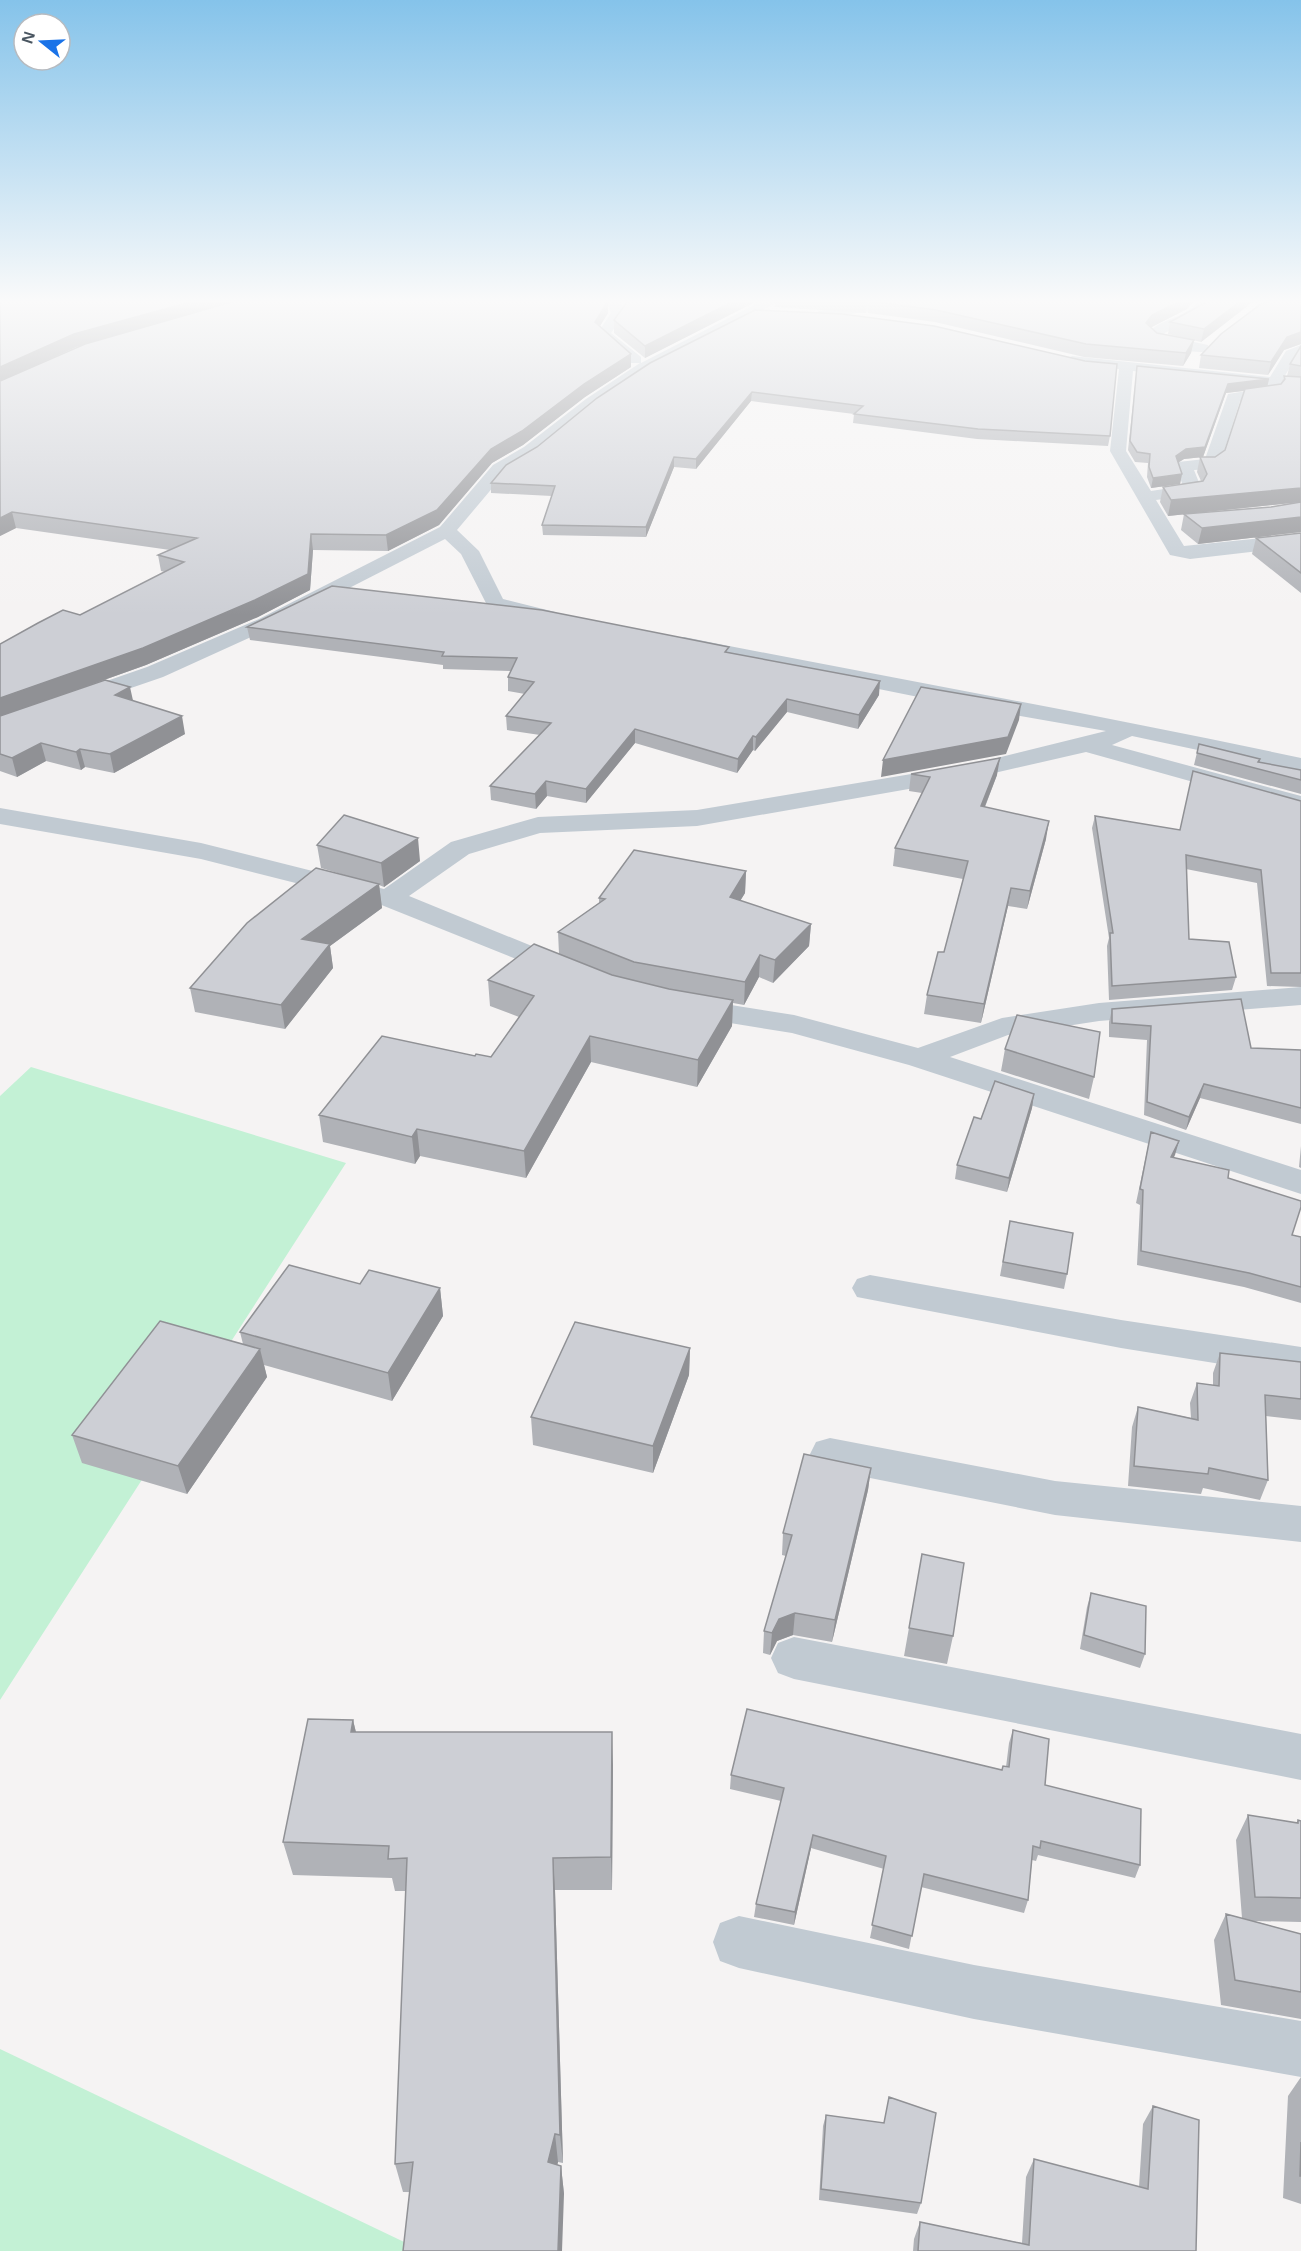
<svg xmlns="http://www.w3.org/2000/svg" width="1301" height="2251" font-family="Arial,sans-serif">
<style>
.green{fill:#c3f1d5}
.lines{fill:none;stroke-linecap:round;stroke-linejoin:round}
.minor{fill:#c1cad2;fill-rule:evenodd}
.wall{fill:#b0b2b7;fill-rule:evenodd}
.shaded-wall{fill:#909195}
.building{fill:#cdcfd5;stroke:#909195;stroke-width:1.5}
</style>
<rect width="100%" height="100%" fill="#f5f3f3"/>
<!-- green -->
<path class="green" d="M31 1067 346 1163 0 1700V1096Z
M0 2049 423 2251H0Z"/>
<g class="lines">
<!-- minor -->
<path class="minor" d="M605 299H619L625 313 611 333 641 357V363L766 299H783L649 370 596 405 536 455 505 473 457 530 479 551 503 599 555 612 558 616 555 620 548 622 488 607 461 554 445 539 273 627 163 677 0 733V718L147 667 259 619 440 527 493 465 524 447 586 399 640 363H631L597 334 611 313Z
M894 299H928L922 303 819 319 812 315 819 311Z
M1200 299H1213L1201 314 1161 335 1208 345V351C1194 355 1156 346 1146 335 1160 317 1188 319 1200 299Z
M1301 345V355L1296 357 1283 379 1301 381V389L1133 371 1126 451 1151 491 1183 486 1176 466 1178 462 1205 459 1228 394 1272 387 1280 392 1272 397 1240 401 1220 464 1212 469 1194 470 1202 490 1199 494 1156 500 1184 546 1301 534V546L1190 559 1170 555 1110 451 1119 369 1072 364 1065 360 1072 356 1270 377 1286 351Z
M684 637C890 678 1096 714 1301 758V772L1132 736 1112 745 1301 796V812L1086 752 977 777 697 826 540 833 469 854 409 896 576 964 581 970 576 976 566 979 379 904 201 859 0 824V808L201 843 384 889 451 842 538 817 697 810 977 763 1106 731 968 707 676 648 673 643 676 638Z
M1301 987V1005L1099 1021 1008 1035 950 1057 1301 1170V1194L909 1065 792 1033 687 1016 676 1013 672 1007 676 1001 687 998 794 1015 918 1048 1002 1018 1099 1003Z
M870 1275 1121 1320 1301 1347V1377L1121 1348 857 1297 852 1288 857 1279Z
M830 1438 1055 1481 1301 1506V1542L1055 1515 830 1470 816 1466 810 1454 816 1442Z
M794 1637 1301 1734V1780L794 1679 778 1673 771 1658 778 1643Z
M739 1916 974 1965 1301 2021V2077L974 2019 739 1968 720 1961 713 1942 720 1923Z"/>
</g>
<!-- wall -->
<path class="wall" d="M625 299H761L645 358 614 333V320L625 305Z
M775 299H876L867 301 866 313 775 307Z
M1301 299V344L1284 350 1268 375 1199 368 1201 355Z
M0 300 608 301V313L600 326 631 354V367L585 397 523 445 492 463 439 525 388 551 313 550 310 590 258 617 146 665 76 690 133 701 185 734 114 773 85 767 81 770 46 761 17 777 0 771V644L80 615 165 572 161 571 158 555 170 550 16 528 0 536ZM85 344 28 369 76 347Z
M869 301 1187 309 1151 327 1157 333 1194 340 1191 353 1183 366 1084 357 935 322 868 313Z
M1205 303 1250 304 1201 342 1168 334 1170 322Z
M1301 346V532L1198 544 1181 530 1184 514 1271 507 1291 503 1168 516 1160 502 1163 487 1201 481 1197 472 1200 457H1215L1225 450 1244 391 1226 393 1203 457 1184 459 1178 463 1182 474 1180 484 1151 488 1147 477 1148 463 1135 462 1128 450 1137 366 1269 379 1267 386 1281 384 1282 382 1284 376H1287L1290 364Z
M650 363 1110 436 1108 446 977 439 853 423 854 414 751 401 696 469 674 467 646 537 543 535 542 525 552 496 491 493V483Z
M1301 533V593L1252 554 1256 538Z
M247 627 728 652 879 695 858 729 787 712 755 751 753 750 737 773 635 743 586 803 547 796 536 809 491 800 490 786 540 735 507 730 506 716 525 694 508 691V677L511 671 443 669V665L250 640Z
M1199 744 1260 759V762L1301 770V794L1194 765Z
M911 774 997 775 985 807 1046 839 1027 909 1008 906 981 1023 924 1014 927 995 944 952 963 879 893 866 895 848 922 793 909 791Z
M1301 801V987L1267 986 1257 883 1186 869 1189 939 1236 977 1232 990 1109 1000 1107 946 1109 938 1092 828 1095 816 1180 830Z
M317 845 420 861 384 887 379 885 382 908 330 946 333 968 285 1029 195 1012 190 988 354 878 321 868Z
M746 871 745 893 740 901 811 924 809 946 773 983 759 977 744 1005 733 1003 732 1026 697 1087 591 1062 526 1178 420 1156 415 1164 323 1142 319 1115 475 1056 491 1057 519 1017 490 1006 488 980 559 954 558 932 599 903V898Z
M1112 1009 1251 1048 1301 1050V1124L1200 1098 1186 1130 1144 1115 1147 1040 1109 1037V1022Z
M1005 1049 1094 1077 1089 1099 1001 1071Z
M1034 1094 1032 1108 1007 1192 955 1179 957 1165Z
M1151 1132 1179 1141 1173 1158 1228 1178 1292 1235 1301 1237V1303L1244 1287 1137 1265 1140 1205 1136 1203Z
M1301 1146V1168L1299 1167Z
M1010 1221 1067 1274 1064 1289 1000 1276Z
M360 1284 440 1288 443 1316 392 1401 264 1365 267 1377 187 1494 82 1463 72 1435 243 1344 240 1332Z
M690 1348 689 1375 653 1473 533 1445 531 1417Z
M1220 1353 1301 1362V1420L1266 1416 1268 1480 1260 1500 1203 1488 1201 1494 1128 1486 1132 1427 1138 1407 1191 1418 1190 1403 1197 1383 1213 1385V1373Z
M871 1468 868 1490 832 1642 793 1635 777 1641 770 1655 763 1653 764 1631 786 1556 782 1555 783 1533Z
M922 1554 953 1636 947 1664 904 1656Z
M1091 1593 1145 1654 1140 1668 1080 1649 1087 1607Z
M353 1720 356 1732 613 1765 612 1890H555L563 2163 558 2162 557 2165 561 2166 564 2194 403 2192 395 2164 406 1891H395L392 1878 293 1875 283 1842Z
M1013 1730 1045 1785 1140 1865 1135 1878 1038 1855 1036 1861 1032 1860 1028 1900 1024 1913 921 1887 909 1949 870 1938 884 1869 811 1848 794 1925 754 1917 756 1904 781 1801 730 1789 731 1775 1002 1770 1006 1767 1009 1743Z
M1248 1815 1296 1823 1298 1820 1301 1821V1922L1254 1921 1301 1934V2019L1221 2005 1214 1940 1226 1914 1242 1918 1236 1840Z
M1301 2077V2204L1283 2198 1288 2096Z
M889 2097 921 2203 917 2214 819 2200 823 2126 826 2115 884 2123Z
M1153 2106 1196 2251H913L914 2239 920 2222 1022 2243 1026 2177 1034 2159 1139 2187 1143 2124Z"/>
<!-- shaded-wall -->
<path class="shaded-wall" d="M201 299H245L76 347 0 382V367L74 334Z
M738 299H761L645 358V346Z
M1184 299H1196L1187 309 1150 328 1146 323 1152 315Z
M1243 299H1262L1250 304 1201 342 1204 329Z
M608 301V313L595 334V322Z
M1301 332V344L1284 350 1268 375 1271 362 1287 337Z
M1194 340 1191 353 1183 366 1186 353Z
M631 354V367L585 397 523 445 492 463 439 525 388 551 386 535 491 449 584 384Z
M1269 379 1267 388 1226 393 1203 457 1184 459 1174 465 1176 456 1228 384Z
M752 392 751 401 696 469V459Z
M674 457V467L646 537V527Z
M1182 474 1180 484 1151 488 1153 478Z
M1301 488V502L1168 516 1171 500Z
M12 512 16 528 0 536V518Z
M1301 517V532L1198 544 1202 528Z
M311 534 313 550 310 590 258 617 146 665 0 717V698Z
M880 681 879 695 858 729 859 715Z
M130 687 134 705 115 695Z
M787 699V712L755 751 756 737Z
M1021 704 1019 720 1006 754 881 777 883 760Z
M182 716 185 734 114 773 110 754Z
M635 729V743L586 803V789Z
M753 736V750L737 773 738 759Z
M41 743 46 761 17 777 12 758Z
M80 749 85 767 81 770 76 752Z
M1000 758 997 775 978 824 981 806Z
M546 781 547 796 536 809 535 794Z
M1049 821 1046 839 1027 909 1030 891Z
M418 838 420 861 384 887 381 863Z
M746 871 745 893 729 919 730 897Z
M379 884 382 908 330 946 333 968 285 1029 281 1005 302 939Z
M1011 888 1008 906 981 1023 984 1004Z
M811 924 809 946 773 983 775 960Z
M760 955 759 977 744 1005 745 982Z
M733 1000 732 1026 697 1087 698 1060Z
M590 1036 591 1062 526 1178 524 1151Z
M1204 1084 1200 1098 1186 1130 1189 1117Z
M1034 1094 1032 1108 1007 1192 1009 1178Z
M417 1129 420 1156 415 1164 412 1137Z
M1179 1141 1175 1155 1167 1172 1171 1157Z
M440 1288 443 1316 392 1401 388 1373Z
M690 1348 689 1375 653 1473V1446Z
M260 1349 267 1377 187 1494 178 1466Z
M871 1468 868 1490 832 1642 835 1620Z
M795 1613 793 1635 777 1641 770 1655 772 1633 779 1619Z
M353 1720 361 1754 351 1732Z
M612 1732 613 1765 612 1890 611 1857Z
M813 1835 811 1848 794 1925 795 1912Z
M553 1858 555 1890 563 2163 560 2135Z
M555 2134 558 2162 551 2190 548 2162Z
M561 2166 564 2194 562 2251H558Z"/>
<!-- building -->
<path class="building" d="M201 299 74 334 0 367V300Z
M242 299H608V301L595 322 631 354 584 384 522 431 491 449 437 510 386 535 311 534 308 574 255 600 143 648 0 698V644L38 623 63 610 80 615 184 562 158 555 197 538 12 512 0 518V381L85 344Z
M626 299H738L645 346 614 320 627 302Z
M843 299H865L867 301Z
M881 299H1184L1152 315 1146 323 1157 333 1194 340 1186 353 1086 344 936 310 869 301Z
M1208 299H1243L1204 329 1170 322 1205 303Z
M1272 299H1301V332L1287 337 1271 362 1201 355 1221 334 1261 304Z
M755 310 842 314 934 326 1085 361 1117 364 1110 436 978 429 854 414 863 406 752 392 696 459 674 457 646 527 542 525 555 486 491 483 506 465 537 447 597 398 650 363Z
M1301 346V366L1290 364Z
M1137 366 1269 379 1228 384 1205 447 1186 449 1176 456 1182 474 1153 478 1149 467 1150 454 1137 452 1130 441Z
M1284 376 1301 377V488L1171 500 1163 487 1203 481 1207 474 1200 457H1215L1225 450 1245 389 1281 384 1285 379Z
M1301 502V517L1202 528 1184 514 1271 507Z
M1301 533V573L1256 538Z
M332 586 542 610 729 647 725 652 880 681 859 715 787 699 756 737 753 736 738 759 635 729 586 789 546 781 535 794 490 786 551 723 506 716 534 682 508 677 517 658 442 656 444 652 247 627Z
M105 680 130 687 115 695 182 716 110 754 80 749 76 752 41 743 12 758 0 754V716Z
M921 687 1021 704 1008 737 883 760Z
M1199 744 1260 759 1258 762 1301 770V780L1197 753Z
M1000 758 981 806 1049 821 1030 891 1011 888 984 1004 927 995 938 952H944L968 861 895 848 930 777 911 774Z
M1193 771 1301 801V973H1271L1261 870 1186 855 1189 939 1229 942 1236 977 1112 986 1110 933H1113L1095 816 1180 830Z
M344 815 418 838 381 863 317 845Z
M634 850 746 871 730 897 811 924 775 960 760 955 745 982 634 962 558 932 605 899 599 898Z
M316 868 379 884 302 939 330 944 281 1005 190 988 247 923Z
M534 944 612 975 669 989 733 1000 698 1060 590 1036 524 1151 417 1129 412 1137 319 1115 382 1036 475 1056 476 1054 491 1057 534 996 488 980Z
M1241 999 1251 1048 1301 1050V1108L1204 1084 1189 1117 1147 1102 1151 1026 1112 1023V1009Z
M1017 1015 1100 1032 1094 1077 1005 1049Z
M995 1081 1034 1094 1009 1178 957 1165 974 1117 981 1119Z
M1151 1132 1179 1141 1171 1157 1229 1170 1228 1178 1301 1201V1207L1292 1235 1301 1237V1287L1249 1273 1141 1251 1143 1190 1140 1189Z
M1010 1221 1073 1233 1067 1274 1003 1262Z
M289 1265 360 1284 369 1270 440 1288 388 1373 240 1332Z
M160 1321 260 1349 178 1466 72 1435Z
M575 1322 690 1348 653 1446 531 1417Z
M1220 1353 1301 1362V1399L1265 1395 1268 1480 1209 1468 1208 1474 1134 1466 1138 1407 1198 1420 1197 1383 1219 1386Z
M804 1454 871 1468 835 1620 795 1613 779 1619 772 1633 764 1631 792 1535 783 1533Z
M922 1554 964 1563 953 1636 909 1628Z
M1091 1593 1146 1606 1145 1654 1084 1635Z
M747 1709 1002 1770 1003 1766 1009 1767 1013 1730 1049 1739 1045 1785 1141 1809 1140 1865 1041 1841 1040 1848 1033 1846 1028 1900 924 1874 912 1936 872 1925 886 1856 813 1835 795 1912 756 1904 784 1788 731 1775Z
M308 1719 353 1720 351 1732H612L611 1857 553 1858 560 2135 555 2134 548 2162 561 2166 558 2251H403L413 2162 395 2164 407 1858 388 1859 389 1846 283 1842Z
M1248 1815 1298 1823V1820L1301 1821V1898L1255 1897Z
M1226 1914 1301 1934V1992L1235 1980Z
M889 2097 936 2113 921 2203 821 2189 826 2115 884 2123Z
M1153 2106 1199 2120 1196 2251H918L920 2222 1029 2245 1034 2159 1148 2189Z
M1301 2142V2176H1300Z"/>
<!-- sky -->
<linearGradient id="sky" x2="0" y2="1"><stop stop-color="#85c3ea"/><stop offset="0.49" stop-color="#fafafa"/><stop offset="1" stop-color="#fafafa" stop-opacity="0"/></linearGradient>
<rect width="1301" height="615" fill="url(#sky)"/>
<!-- north arrow -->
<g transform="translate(42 42) rotate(288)"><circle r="28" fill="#ffffff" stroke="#b7bbc0" stroke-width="1.5"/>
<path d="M0-4.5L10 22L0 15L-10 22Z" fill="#1a73e8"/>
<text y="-9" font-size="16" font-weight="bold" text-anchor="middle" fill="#4a5661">N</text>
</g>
</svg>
